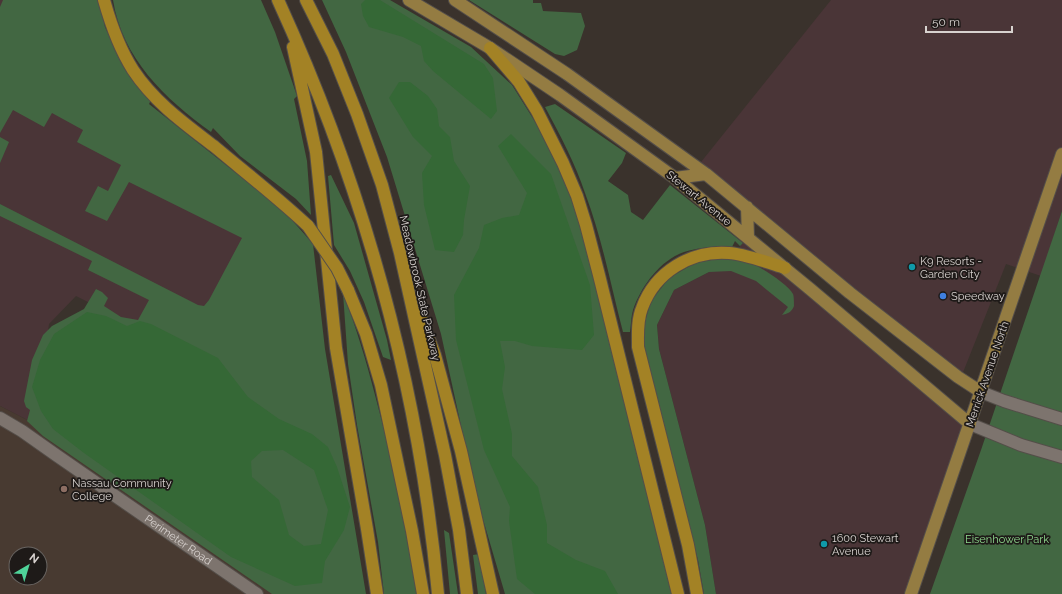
<svg xmlns="http://www.w3.org/2000/svg" width="1062" height="594" font-family="Raleway,sans-serif">
<style>
.commercial{fill:#4a3537}
.built{fill:#483a31;fill-rule:evenodd}
.green{fill:#426742}
.forest{fill:#356836;fill-rule:evenodd}
.lines{fill:none;stroke-linecap:round;stroke-linejoin:round}
.minor-casing{stroke:#544e49;stroke-width:14}
.major-casing{stroke:#544e49;stroke-width:14}
.highway-casing{stroke:#544e49;stroke-width:14}
.minor{stroke:#7d746e;stroke-width:12}
.major{stroke:#947c42;stroke-width:12}
.highway{stroke:#a38225;stroke-width:12}
.highway-bridge-casing{stroke:#544e49;stroke-width:14;stroke-linecap:butt}
.highway-bridge{stroke:#a38225;stroke-width:12}
.culture-dot{fill:#0f9aa8;stroke:#1e1a18;stroke-width:1.5}
.shop-dot{fill:#3f7fe0;stroke:#1e1a18;stroke-width:1.5}
.education-dot{fill:#8d6e63;stroke:#1e1a18;stroke-width:1.5}
.labels{text-anchor:middle;stroke-width:3.5;stroke-linejoin:round;paint-order:stroke}
.street-label{font-size:11px;fill:#d8d2cf;stroke:#1e1a18}
.poi-label{font-size:11px;fill:#d8d2cf;stroke:#1e1a18;text-anchor:start}
.park-label{font-size:11px;fill:#90da8f;stroke:#1e1a18}
</style>
<rect width="100%" height="100%" fill="#3a322c"/>
<!-- commercial -->
<path class="commercial" d="M0 0H73L82 47 295 242 188 352 76 296 49 324 35 424 0 406Z
M831 0H1062V211L1041 276 1006 264 962 375 854 291 701 162Z
M757 242 974 421 913 594H716L705 525 659 349 657 325 674 290 709 272 736 260 740 246 743 243Z"/>
<!-- built -->
<path class="built" d="M0 406 35 424 277 594H0ZM16 554H40V578H16Z"/>
<!-- green -->
<path class="green" d="M3 0H99L105 27 121 61 151 100 149 104 284 211 313 244 325 349 366 594H272L43 436 27 421 30 410 26 407 24 401 32 360 43 335 52 326 84 309 96 289 102 292 108 298 104 306 121 317 138 320 149 300 88 270 92 261 0 216V204L198 305 204 306 209 300 242 238 129 182 107 221 85 211 98 186 108 191 121 165 77 142 83 130 52 113 44 127 13 110 0 133V7Z
M113 0H261L275 32 297 96 294 99 307 161 311 215 296 199 240 156 213 128 211 132C165 99 122 58 113 0Z
M322 0H390L471 47 512 85 549 144 565 179 586 245 663 550 672 594H505L477 499 441 334 387 157 346 52Z
M469 0H533V3H541L543 11 581 13 585 26 577 50 564 56 555 54Z
M555 104 626 153 622 163 608 181 628 195 631 212 643 220 670 185 743 243 740 246 735 241 732 247C716 246 699 247 684 252 659 261 641 287 633 310 631 317 631 325 630 332H623C611 286 602 238 585 193 575 163 560 135 545 107Z
M0 137 9 142 0 163Z
M331 175 354 223 387 340 391 360 383 357 364 302 350 271 334 245 328 176Z
M1062 211V594H930L981 450Z
M722 258C730 259 740 259 747 261 758 265 788 284 793 294 794 296 794 303 794 306 792 312 787 314 782 315L788 307 756 281 731 271 709 272 674 290 657 325 659 349 705 525 716 594H704L698 560 644 350V325L651 301 669 278 695 263Z
M343 293C356 327 366 360 375 395 393 461 406 527 419 594H384L378 542 357 425 348 364Z
M444 530 449 533 458 594H450Z
M479 554 486 594H478L473 555Z"/>
<!-- forest -->
<path class="forest" d="M365 0H380L484 64 493 78 497 111 491 119 433 71 424 61 421 46 403 37 369 27 363 16 361 4Z
M399 82H410L428 96 437 109 439 126 450 137 454 161 470 186 464 220 463 235 454 252 435 250 424 205 422 173 432 156 413 137 389 98Z
M511 134 551 174 590 285 594 335 582 350 532 346 515 341H500L505 367 502 389 512 434V456L538 487 547 525V543L576 560 605 571 618 594H535L517 579 509 521 510 507 484 450 456 340 454 295 479 248 484 225 502 218 519 215 527 193 498 146Z
M87 312 106 316 127 326 140 321 151 324 218 358 248 397 279 419 312 434 328 447 337 467 350 507 344 530 325 561 322 583 295 586 231 557 84 453 53 429 41 411 32 387 40 360 54 334ZM283 450 314 470 328 510 321 544 304 546 289 535 279 500 252 477 251 461 262 451Z"/>
<g class="lines">
<!-- minor casing -->
<g class="minor-casing">
<g id="minor">
<path d="M981 392 1004 401 1062 419"/>
<path id="s1" d="M0 418 22 431 56 455 257 594"/>
<path d="M970 424 1021 445 1062 457"/>
</g>
</g>
<!-- major casing -->
<g class="major-casing">
<path id="major" d="M409 0 490 48 560 95 675 178 810 289 970 424
M455 0 567 74 706 174 850 293 958 377 981 392
M675 178 706 174
M747 207 748 237
M911 594 1062 154"/>
</g>
<!-- highway casing -->
<g class="highway-casing">
<path id="highway" d="M104 0C111 25 119 48 133 70 154 102 185 124 215 147 246 173 278 198 308 226
M278 0C364 188 419 388 438 594
M306 0 333 54 357 114 382 185 400 253 445 455 459 530 467 594
M293 47 316 152 336 348 367 529 377 594
M490 48 519 82 537 111 563 163 577 196 586 225 599 275 678 594
M348 290 366 334 381 385 412 531 423 594
M420 315 435 355 461 451 493 594
M697 594 688 545 638 347C638 334 637 320 642 308 655 272 691 250 729 253 745 254 769 263 785 268"/>
</g>
<!-- minor -->
<use href="#minor" class="minor"/>
<!-- major -->
<use href="#major" class="major"/>
<!-- highway -->
<use href="#highway" class="highway"/>
<!-- highway-bridge casing -->
<g class="highway-bridge-casing">
<path id="highway-bridge" d="M308 226 337 268 348 290"/>
</g>
<!-- highway-bridge -->
<use href="#highway-bridge" class="highway-bridge"/>
</g>
<!-- markers -->
<g class="culture-dot">
<circle cx="912" cy="267" r="4"/>
<circle cx="824" cy="544" r="4"/>
</g>
<circle class="shop-dot" cx="943" cy="296" r="4"/>
<circle class="education-dot" cx="64" cy="489" r="4"/>
<g class="labels">
<!-- street labels -->
<g class="street-label">
<text transform="translate(699 198) rotate(39)" y="4">Stewart Avenue</text>
<text transform="translate(420 288) rotate(77)" y="4">Meadowbrook State Parkway</text>
<text transform="translate(987 374) rotate(-71)" y="4">Merrick Avenue North</text>
<text dy="4" stroke="none"><textPath href="#s1" startOffset="216">Perimeter Road</textPath></text>
</g>
<!-- poi labels -->
<g class="poi-label">
<text x="920" y="265">K9 Resorts -<tspan x="920" dy="13">Garden City</tspan></text>
<text x="951" y="300">Speedway</text>
<text x="72" y="487">Nassau Community<tspan x="72" dy="13">College</tspan></text>
<text x="832" y="542">1600 Stewart<tspan x="832" dy="13">Avenue</tspan></text>
</g>
<!-- park labels -->
<g class="park-label">
<text x="1007" y="543">Eisenhower Park</text>
</g>
</g>
<!-- north arrow -->
<g transform="translate(28 566) rotate(38)"><circle r="19" fill="#1e1a18" stroke="#686461"/>
<path d="M0-3L7 15L0 10L-7 15Z" fill="#4fd399"/>
<text y="-6" font-size="11" font-weight="bold" text-anchor="middle" fill="#d8d2cf">N</text>
</g>
<!-- scale -->
<path d="M926 26v6h86v-6" fill="none" stroke="#d8d2cf" stroke-width="2"/>
<text x="932" y="26" font-size="12" fill="#d8d2cf" stroke="#1e1a18" stroke-width="3" paint-order="stroke">50 m</text>
</svg>
